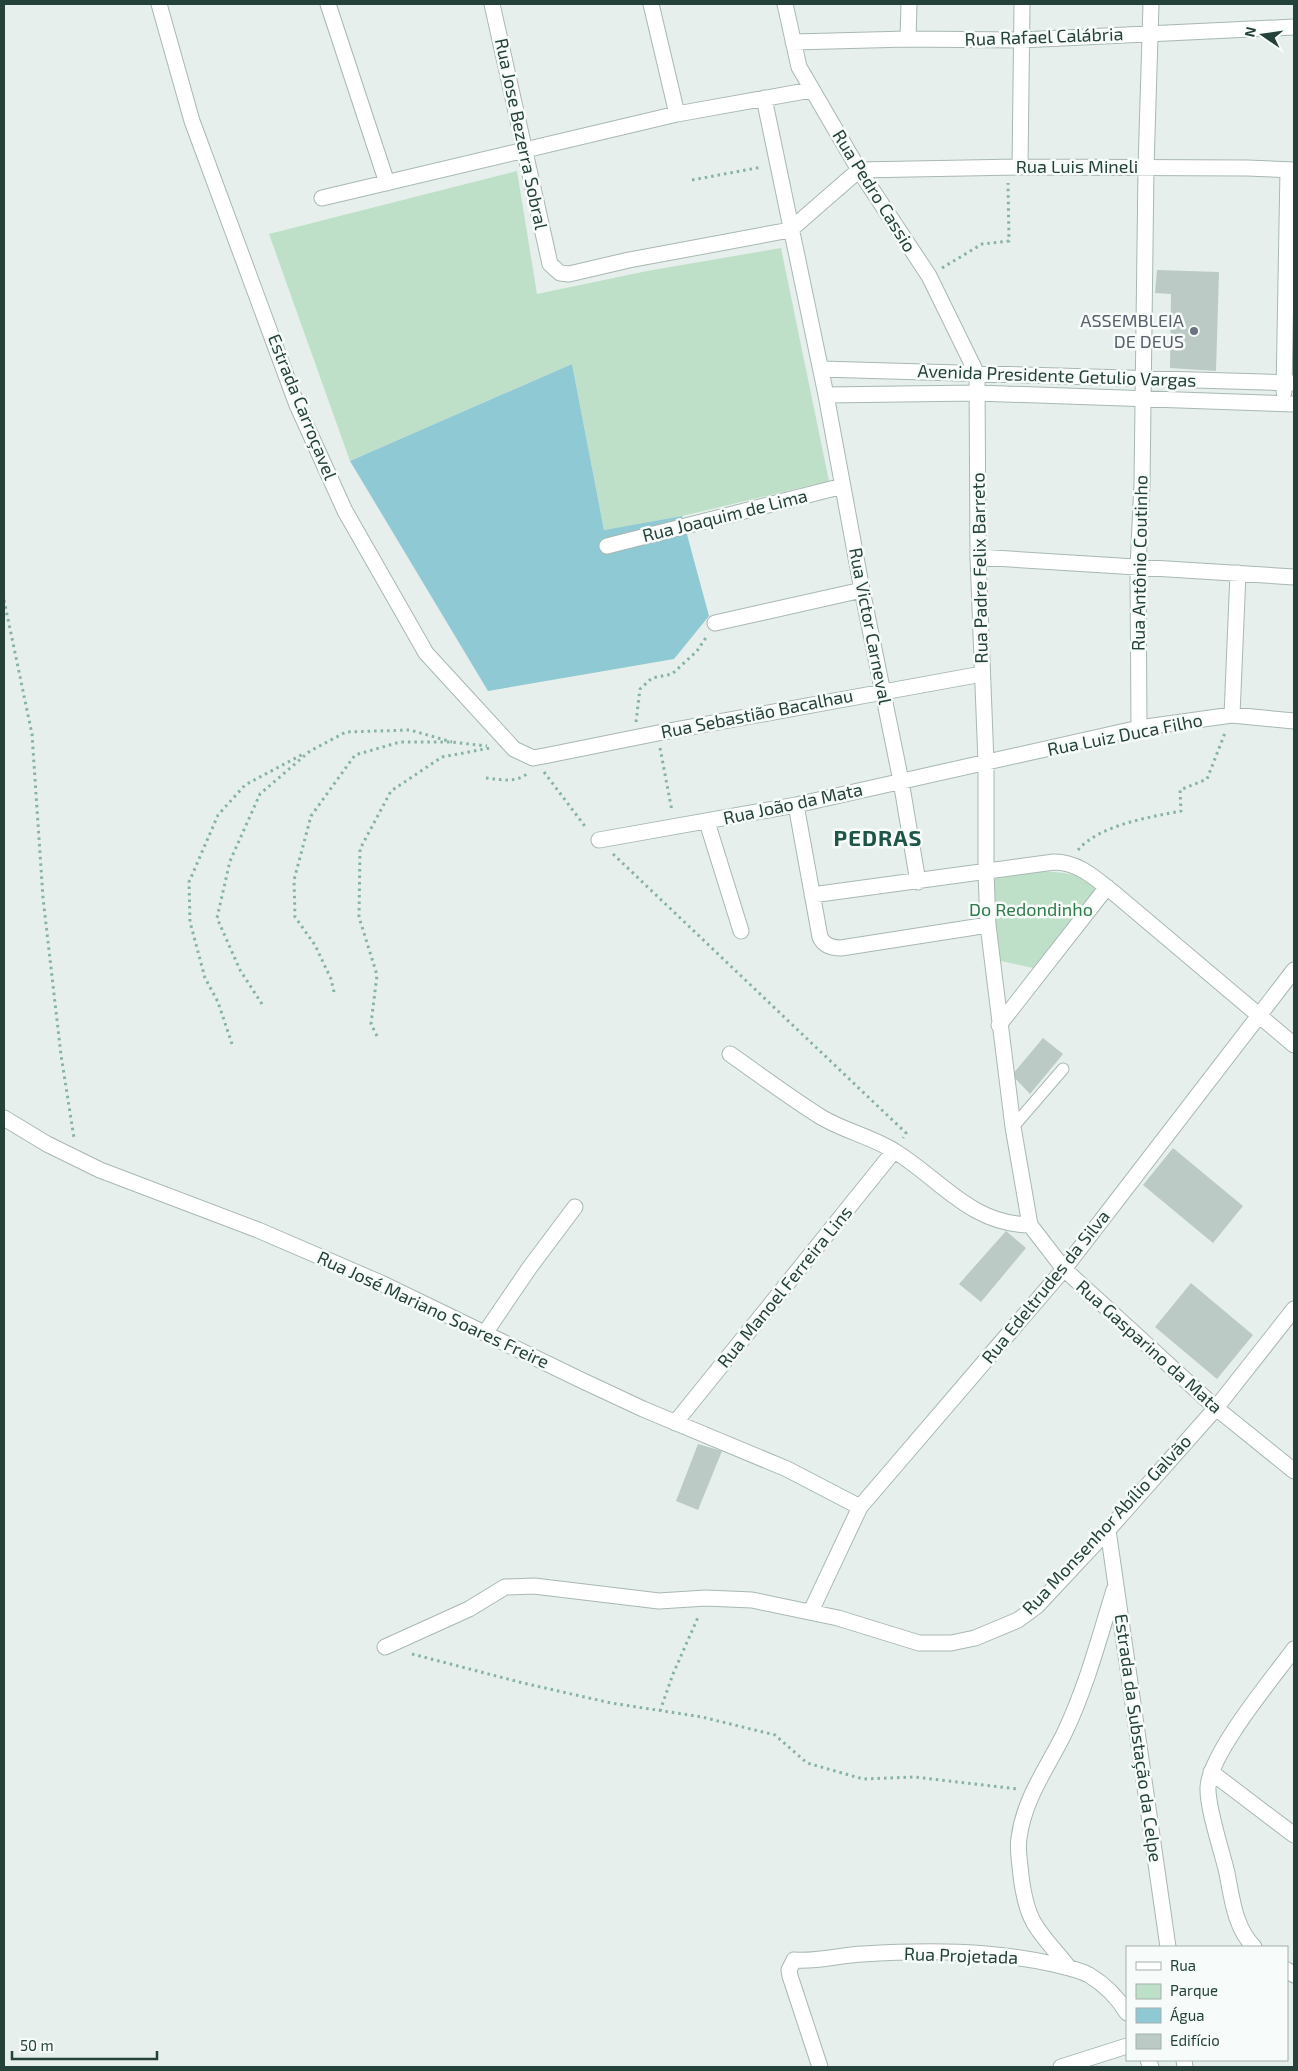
<svg xmlns="http://www.w3.org/2000/svg" width="1298" height="2071" font-family="'Exo 2',sans-serif">
<style>
.green{fill:#bfe0c8}
.water{fill:#8ec9d4}
.building{fill:#bbcac4}
.lines{fill:none;stroke-linecap:round;stroke-linejoin:round}
.service-casing{stroke:#a8b8b2;stroke-width:13}
.minor-casing{stroke:#a8b8b2;stroke-width:17}
.path{stroke:#86b3a5;stroke-width:3;stroke-dasharray:2.5 4;stroke-linecap:butt}
.service{stroke:#fff;stroke-width:11}
.minor{stroke:#fff;stroke-width:15}
.worship-dot{fill:#6b7280;stroke:#f7fbf9;stroke-width:2}
.labels{text-anchor:middle;stroke-width:5;stroke-linejoin:round;paint-order:stroke}
.street-label{font-size:18px;fill:#24423a;stroke:#f7fbf9}
.worship-label{font-size:18px;fill:#5b616d;stroke:#f7fbf9;text-anchor:end}
.park-label{font-size:18px;fill:#2d7a4b;stroke:#f7fbf9}
.district-label{font-size:22px;font-weight:bold;letter-spacing:1px;fill:#1f5548;stroke:#f7fbf9}
</style>
<rect width="100%" height="100%" fill="#e6efeb"/>
<!-- green -->
<path class="green" d="M517 171 537 294 647 271 781 248 829 481 682 516 604 530 572 364 350 461 269 234Z
M1034 871C1054 872 1085 871 1097 890L1033 968 996 960 989 876Z"/>
<!-- water -->
<path class="water" d="M572 364 604 530 682 516 709 616 674 659 488 691 350 461Z"/>
<!-- building -->
<path class="building" d="M1157 270 1219 272 1216 371 1170 368 1171 294 1155 293Z
M1043 1038 1063 1054 1030 1094 1012 1075Z
M1173 1148 1243 1206 1213 1243 1143 1185Z
M1006 1231 1026 1248 981 1302 959 1284Z
M1191 1283 1253 1335 1217 1379 1155 1327Z
M698 1444 722 1451 698 1510 676 1501Z"/>
<g class="lines">
<!-- service casing -->
<g class="service-casing">
<path id="service" d="M1013 1127 1063 1069"/>
</g>
<!-- minor casing -->
<g class="minor-casing">
<path id="minor" d="M159 4 192 121 297 405 345 511 426 653 514 749 533 758 549 755 658 733 982 674
M328 4 387 183
M492 4 550 264 560 273 569 274 629 260 790 230 859 170 1020 167 1247 168 1294 170
M651 4 677 114
M785 4 799 67 859 170 929 276 977 374 978 557 986 763V872L988 925 1013 1127 1030 1225 1064 1269 1216 1408 1294 1471
M908 39 909 4
M793 42 908 39 1021 40 1294 27
M764 98 826 395 862 590 901 781 918 882
M1020 167 1022 4
M322 198 677 114 811 90
M821 369 1294 383
M1284 392 1288 170
M826 395 977 393 1294 404
M607 546 843 486
M978 557 1294 577
M715 623 862 590
M1232 715 1238 573
M1139 728 1138 567 1142 484 1146 167 1151 4
M796 805 820 937C824 946 832 948 841 948L988 925
M707 822 741 931
M599 840 796 805 1139 728 1232 715 1294 721
M812 895 1054 862C1079 862 1096 879 1114 893L1294 1045
M999 1025 1107 887
M730 1054C760 1075 789 1097 821 1117 844 1131 873 1137 896 1152 942 1181 971 1224 1030 1225
M4 1118 47 1144 100 1170 258 1230 381 1283 581 1380 643 1409 787 1469 860 1507
M485 1333 530 1267 575 1207
M675 1423 894 1151
M1108 1530 1168 1947
M811 1611 860 1507 1064 1269 1294 970
M385 1647 469 1609 505 1587 534 1586 659 1601 706 1598 752 1600 838 1618 919 1643H951L975 1638 1018 1620 1037 1606 1108 1530 1216 1408 1294 1309
M1211 1772 1294 1835
M1254 1947C1235 1928 1232 1899 1227 1873 1222 1851 1207 1808 1208 1787 1210 1753 1272 1679 1294 1649
M1069 1968C1058 1953 1044 1940 1034 1923 1026 1909 1023 1892 1021 1876 1020 1863 1017 1850 1019 1838 1024 1799 1047 1768 1064 1734 1086 1688 1099 1639 1114 1590
M1287 1970 1294 1975
M1148 2060 1151 2067
M1184 2060 1185 2067
M820 2067 790 1976 789 1970 794 1960C817 1962 840 1955 863 1954 926 1950 991 1950 1053 1964 1065 1967 1078 1969 1089 1975 1104 1984 1118 1998 1127 2013
M1061 2067 1127 2046"/>
</g>
<!-- path -->
<path class="path" d="M692 180 762 167
M942 268 982 244 1009 241 1008 183
M4 600 32 734 43 898 61 1055 74 1138
M636 722 640 689 652 678 672 674 697 651 707 636
M660 748 672 811
M544 772 587 829
M486 778C502 780 516 783 528 773
M1078 850C1099 825 1150 817 1181 811L1180 790 1207 779 1225 733
M613 854 906 1133 903 1138
M334 992 331 979 315 945 295 917 294 880 311 816 355 755 400 742H452L487 746
M262 1004 240 970 217 918 230 861 260 794 310 751 346 732 410 730 452 742
M377 1036 371 1024 377 975 359 917 360 849 391 791 442 757 490 748
M232 1044 218 1002 205 978 190 922 189 882 218 815 245 785 305 753
M412 1654 523 1683 611 1703 702 1717 775 1735 807 1763 863 1779 914 1777 1018 1789
M660 1711 673 1674 699 1615"/>
<!-- service -->
<use href="#service" class="service"/>
<!-- minor -->
<use href="#minor" class="minor"/>
</g>
<!-- markers -->
<circle class="worship-dot" cx="1194" cy="331" r="5"/>
<g class="labels">
<!-- street labels -->
<g class="street-label">
<text transform="translate(1044 37) rotate(-2)" y="6">Rua Rafael Calábria</text>
<text transform="translate(521 134) rotate(78)" y="6">Rua Jose Bezerra Sobral</text>
<text x="1077" y="173">Rua Luis Mineli</text>
<text transform="translate(874 191) rotate(58)" y="6">Rua Pedro Cassio</text>
<text transform="translate(1057 376) rotate(2)" y="6">Avenida Presidente Getulio Vargas</text>
<text transform="translate(302 407) rotate(68)" y="6">Estrada Carroçavel</text>
<text transform="translate(725 516) rotate(-14)" y="6">Rua Joaquim de Lima</text>
<text transform="translate(1140 563) rotate(-89)" y="6">Rua Antônio Coutinho</text>
<text transform="translate(980 568) rotate(-91)" y="6">Rua Padre Felix Barreto</text>
<text transform="translate(870 626) rotate(79)" y="6">Rua Victor Carneval</text>
<text transform="translate(757 714) rotate(-11)" y="6">Rua Sebastião Bacalhau</text>
<text transform="translate(1125 735) rotate(-11)" y="6">Rua Luiz Duca Filho</text>
<text transform="translate(793 804) rotate(-12)" y="6">Rua João da Mata</text>
<text transform="translate(785 1287) rotate(-51)" y="6">Rua Manoel Ferreira Lins</text>
<text transform="translate(1046 1287) rotate(-51)" y="6">Rua Edeltrudes da Silva</text>
<text transform="translate(433 1310) rotate(25)" y="6">Rua José Mariano Soares Freire</text>
<text transform="translate(1149 1347) rotate(42)" y="6">Rua Gasparino da Mata</text>
<text transform="translate(1107 1525) rotate(-47)" y="6">Rua Monsenhor Abílio Galvão</text>
<text transform="translate(1138 1738) rotate(82)" y="6">Estrada da Substação da Celpe</text>
<text transform="translate(961 1956) rotate(2)" y="6">Rua Projetada</text>
</g>
<!-- worship labels -->
<g class="worship-label">
<text x="1184" y="327">ASSEMBLEIA<tspan x="1184" dy="21">DE DEUS</tspan></text>
</g>
<!-- park labels -->
<g class="park-label">
<text x="1031" y="916">Do Redondinho</text>
</g>
<!-- district labels -->
<g class="district-label">
<text x="878" y="846">PEDRAS</text>
</g>
</g>
<!-- border -->
<rect width="1298" height="2071" fill="none" stroke="#24423a" stroke-width="10"/>
<!-- legend -->
<rect x="1126" y="1946" width="162" height="115" fill="#f7fbf9" stroke="#a3b1ad"/>
<rect x="1136" y="1962" width="25" height="8" fill="#ffffff" stroke="#a3b1ad"/>
<text x="1170" y="1971" font-size="15" fill="#24423a">Rua</text>
<rect x="1136" y="1984" width="25" height="15" fill="#bfe0c8" stroke="#a3b1ad"/>
<text x="1170" y="1996" font-size="15" fill="#24423a">Parque</text>
<rect x="1136" y="2008" width="25" height="15" fill="#8ec9d4" stroke="#a3b1ad"/>
<text x="1170" y="2021" font-size="15" fill="#24423a">Água</text>
<rect x="1136" y="2034" width="25" height="15" fill="#bbcac4" stroke="#a3b1ad"/>
<text x="1170" y="2046" font-size="15" fill="#24423a">Edifício</text>
<!-- north arrow -->
<g transform="translate(1263 35) rotate(283)" stroke="#f7fbf9" stroke-width="4" paint-order="stroke">
<path d="M0-4L9 19L0 12L-9 19Z" fill="#24423a"/>
<text y="-8" font-size="14" font-weight="bold" text-anchor="middle" fill="#24423a">N</text>
</g>
<!-- scale -->
<path d="M12 2051v8h145v-8" fill="none" stroke="#24423a" stroke-width="2.5"/>
<text x="20" y="2051" font-size="15" fill="#24423a" stroke="#f7fbf9" stroke-width="4" paint-order="stroke">50 m</text>
</svg>
